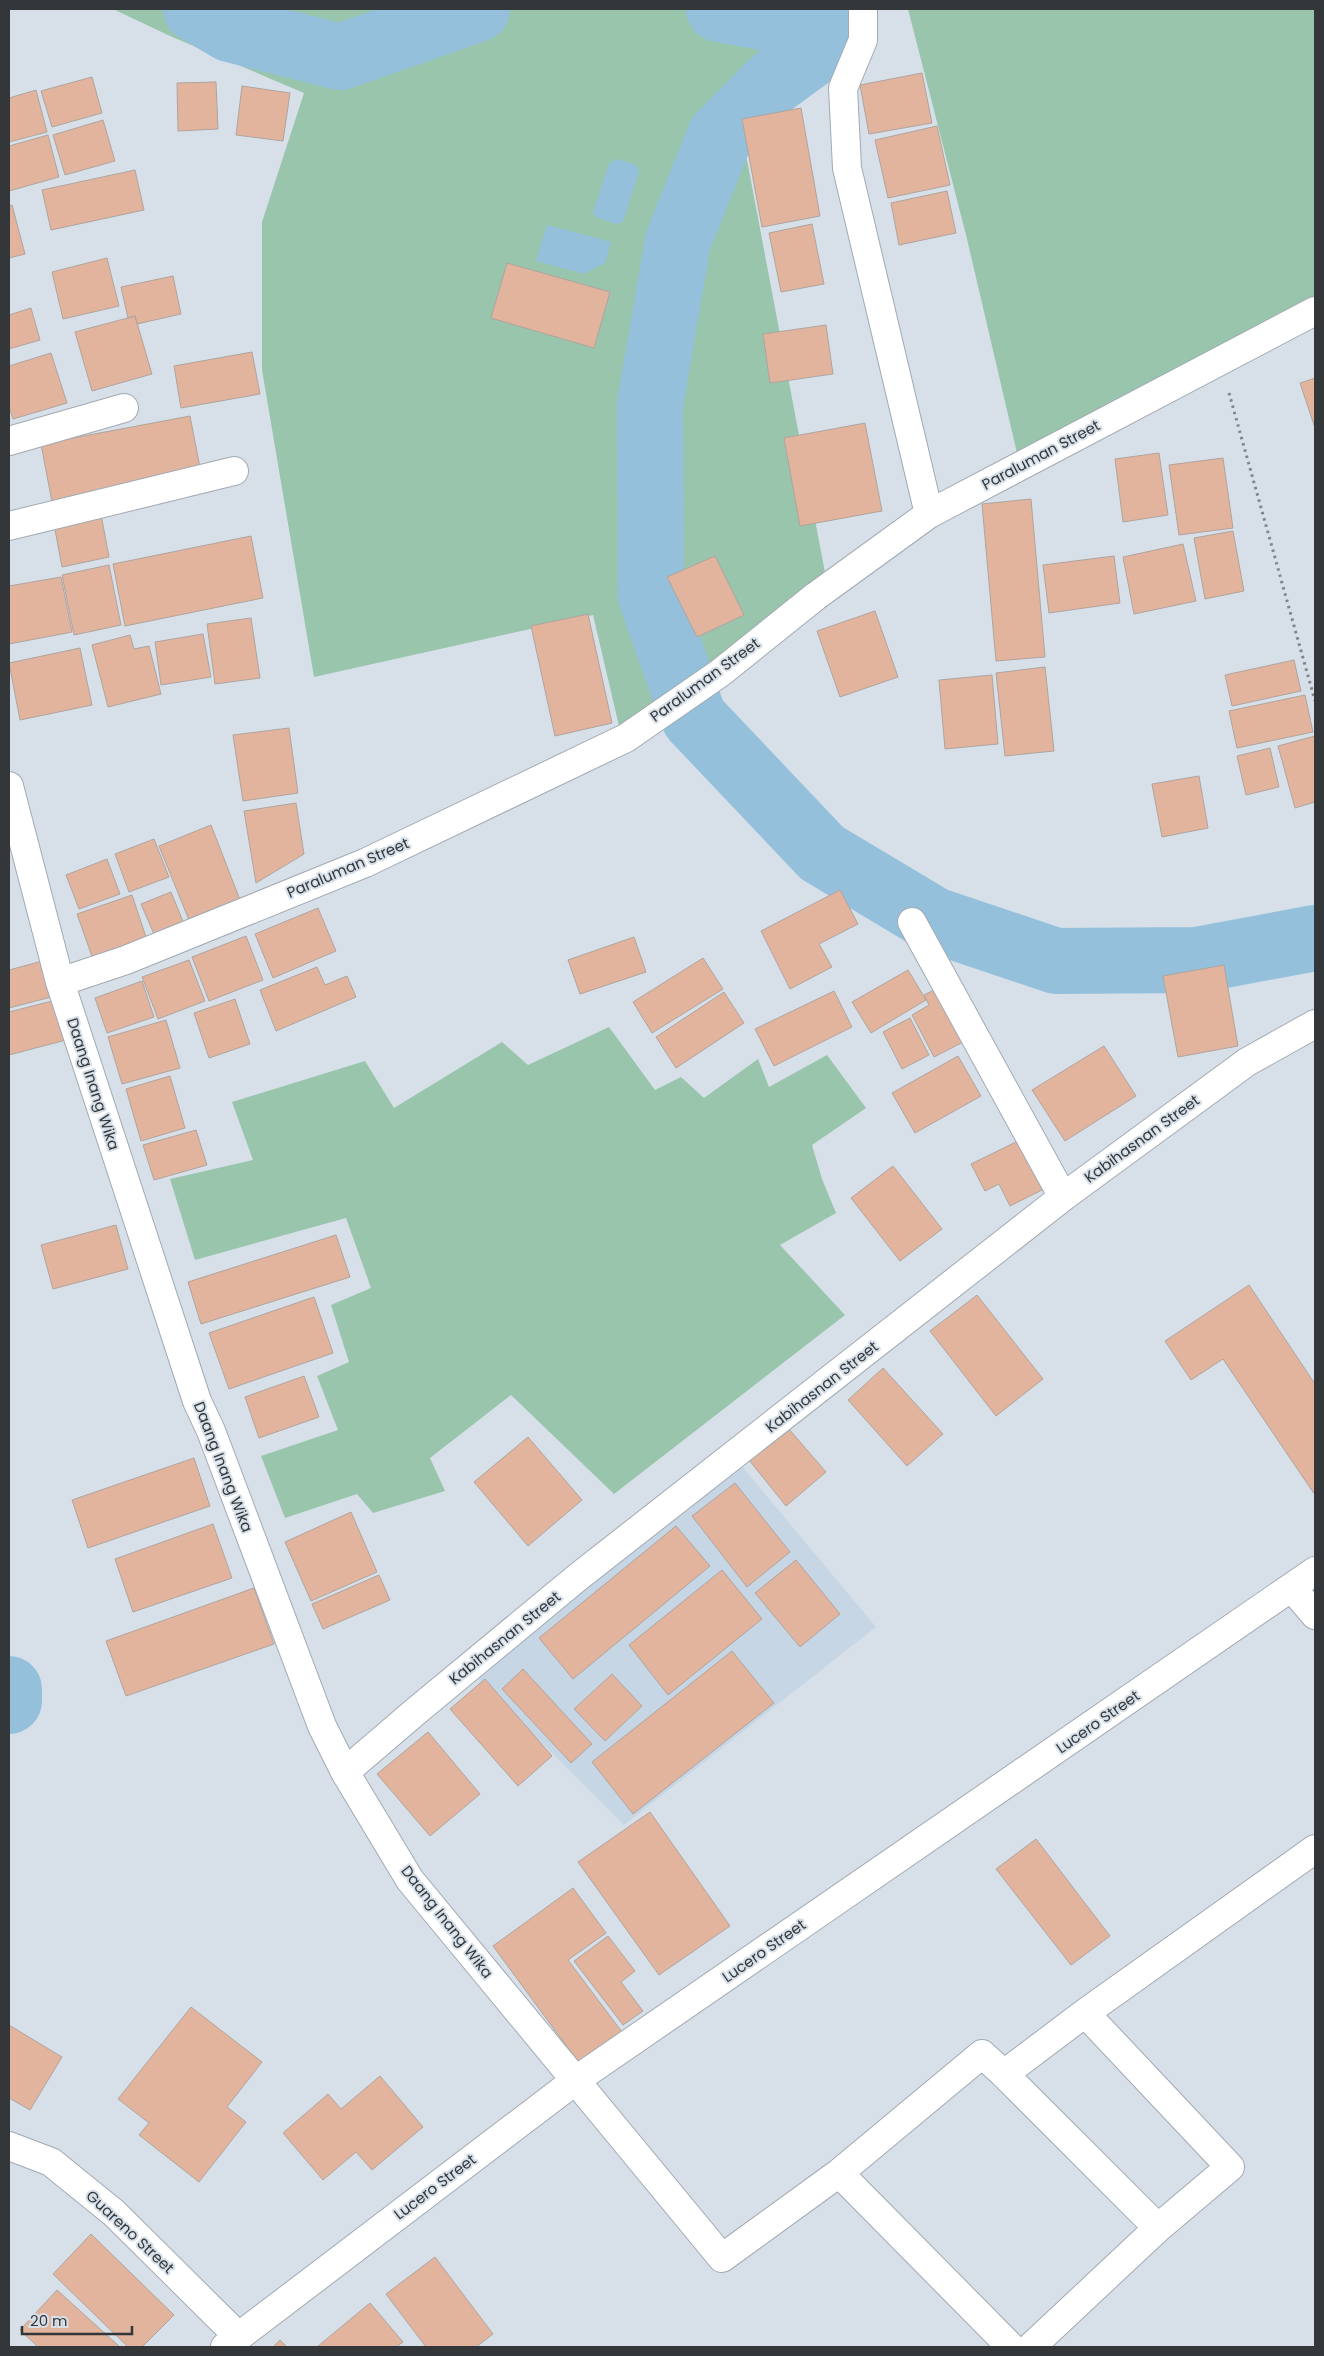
<svg xmlns="http://www.w3.org/2000/svg" width="1324" height="2356" font-family="Poppins,sans-serif">
<style>
.built{fill:#c7d6e4}
.green{fill:#99c5ac}
.water{fill:#94c0dc}
.lines{fill:none;stroke-linecap:round;stroke-linejoin:round}
.river{stroke:#94c0dc;stroke-width:66}
.building{fill:#e2b49e;stroke:#afa49e}
.minor-casing{stroke:#a1aab3;stroke-width:30}
.path{stroke:#7f858b;stroke-width:3;stroke-dasharray:2.5 4;stroke-linecap:butt}
.minor{stroke:#fff;stroke-width:28}
.labels{text-anchor:middle;stroke-width:4;stroke-linejoin:round;paint-order:stroke}
.street-label{font-size:15px;fill:#33373a;stroke:#d7e0e9}
</style>
<rect width="100%" height="100%" fill="#d7e0e9"/>
<!-- built -->
<path class="built" d="M740 1464 876 1627 624 1825 474 1675Z"/>
<!-- green -->
<path class="green" d="M113 9H770L797 52 734 91 826 578 660 699 619 726 593 615 314 677 262 370V222L304 93 170 36Z
M908 9H1315V300L1017 453 967 239Z
M609 1027 655 1090 681 1077 704 1098 758 1059 769 1087 827 1055 866 1108 812 1145 822 1179 836 1213 780 1245 845 1315 614 1494 511 1395 430 1458 445 1491 373 1513 357 1494 285 1518 261 1456 338 1430 317 1376 349 1362 331 1305 371 1288 346 1218 195 1260 170 1179 253 1160 232 1102 365 1061 394 1108 502 1042 528 1065Z"/>
<!-- water -->
<path class="water" d="M617 159 636 165 639 171 623 222 616 224 596 217 593 213 609 164Z
M547 225 611 242 605 263 584 274 536 261Z"/>
<g class="lines">
<!-- river -->
<path class="river" d="M196 9 230 29 340 57 477 9
M719 9 842 32 771 84 720 136 678 241 650 404 651 596 694 718 822 853 934 920 1056 961 1197 960 1315 938
M9 1689V1701"/>
</g>
<!-- building -->
<path class="building" d="M922 73 932 123 869 134 860 85Z
M92 77 102 113 52 127 41 91Z
M216 82 218 129 178 131 177 83Z
M242 86 290 93 283 141 236 135Z
M36 90 47 132 9 142V98Z
M801 108 820 216 762 227 742 119Z
M103 120 115 161 65 175 53 135Z
M937 126 950 185 888 198 875 140Z
M48 135 59 177 9 191V146Z
M135 170 144 210 51 230 42 190Z
M947 191 956 233 899 245 891 203Z
M12 205 25 254 9 258V206Z
M812 224 824 284 781 292 769 233Z
M107 258 119 306 63 319 52 272Z
M507 263 610 292 594 348 491 318Z
M173 276 181 314 137 324 135 316 128 318 121 287Z
M31 308 40 340 9 349V315Z
M135 316 152 374 92 391 75 332Z
M826 325 833 374 770 383 763 334Z
M252 352 260 394 181 408 174 366Z
M51 353 67 403 13 419 9 407V366Z
M1315 378V428L1300 383Z
M190 416 201 473 52 502 41 444Z
M865 423 882 511 800 526 784 438Z
M1159 453 1168 515 1123 522 1115 459Z
M1223 458 1233 528 1179 535 1169 465Z
M1031 499 1045 657 996 661 982 504Z
M100 509 109 557 62 567 53 519Z
M1233 531 1244 591 1205 599 1194 538Z
M251 536 263 598 125 626 113 564Z
M1183 544 1196 601 1134 614 1123 557Z
M715 556 744 615 697 637 667 577Z
M1114 556 1120 603 1049 613 1043 565Z
M109 565 121 625 74 635 62 575Z
M61 577 72 632 9 644V586Z
M875 611 898 677 840 697 817 631Z
M588 614 612 723 555 736 531 626Z
M251 618 260 678 215 684 207 624Z
M203 634 211 677 161 685 155 642Z
M130 635 134 649 149 646 161 694 108 707 92 645Z
M80 648 92 705 20 720 9 663Z
M1294 660 1301 691 1232 706 1225 675Z
M1045 667 1054 751 1005 756 996 673Z
M992 675 998 744 945 749 939 680Z
M1305 695 1313 732 1237 748 1229 711Z
M289 728 298 793 243 801 233 735Z
M1315 736V802L1295 808 1278 746Z
M1270 748 1279 787 1246 795 1237 756Z
M1199 776 1208 828 1162 837 1152 784Z
M296 803 304 854 256 883 244 811Z
M211 825 240 900 189 920 159 846Z
M154 839 169 877 129 892 115 854Z
M107 859 120 894 79 909 66 875Z
M840 890 858 924 819 944 832 967 790 989 761 931Z
M171 892 186 929 157 941 141 904Z
M132 895 148 943 94 962 77 914Z
M318 908 336 951 273 978 255 934Z
M246 936 263 980 209 1001 192 957Z
M634 937 646 972 580 994 568 960Z
M703 958 723 989 652 1033 633 1002Z
M46 960 55 996 9 1008V970Z
M189 960 205 1001 158 1019 142 977Z
M1224 965 1238 1046 1178 1057 1163 976Z
M317 967 325 985 347 976 356 997 276 1031 260 990Z
M908 970 926 1000 871 1033 852 1002Z
M142 981 154 1017 107 1033 95 998Z
M938 988 967 1040 934 1057 912 1015 929 1005 924 995Z
M834 991 852 1027 774 1066 755 1029Z
M724 992 744 1023 676 1068 656 1037Z
M235 999 250 1044 209 1058 194 1013Z
M56 1000 66 1040 9 1055V1012Z
M910 1018 929 1055 902 1069 883 1032Z
M166 1020 180 1068 122 1084 108 1037Z
M1104 1046 1136 1096 1065 1141 1032 1090Z
M958 1056 981 1096 915 1133 892 1093Z
M170 1076 185 1128 141 1141 126 1089Z
M196 1130 207 1165 154 1180 143 1145Z
M1024 1138 1048 1187 1010 1206 999 1184 985 1191 971 1164Z
M893 1166 942 1229 900 1261 851 1198Z
M116 1225 128 1269 53 1289 41 1245Z
M336 1235 350 1277 201 1324 188 1282Z
M1249 1285 1315 1384V1495L1223 1359 1191 1380 1165 1341Z
M977 1295 1043 1379 996 1416 930 1331Z
M314 1297 333 1353 229 1389 209 1333Z
M883 1368 943 1434 907 1466 848 1400Z
M304 1376 319 1417 259 1438 245 1397Z
M788 1428 826 1472 786 1506 749 1460Z
M528 1437 582 1500 528 1546 474 1482Z
M194 1458 210 1506 88 1548 72 1500Z
M735 1483 790 1552 747 1587 692 1516Z
M351 1512 377 1572 311 1601 285 1542Z
M213 1524 232 1578 133 1612 115 1559Z
M676 1526 710 1566 573 1679 539 1638Z
M796 1560 840 1614 800 1647 755 1593Z
M722 1570 762 1619 668 1695 629 1645Z
M379 1575 390 1600 323 1629 312 1604Z
M254 1588 274 1644 126 1696 106 1641Z
M732 1651 774 1703 633 1814 592 1762Z
M523 1669 592 1744 571 1763 502 1689Z
M612 1674 642 1706 605 1741 574 1709Z
M485 1679 552 1756 518 1786 450 1709Z
M428 1732 480 1794 430 1836 377 1774Z
M650 1812 730 1926 659 1975 578 1862Z
M1036 1839 1110 1936 1071 1965 996 1869Z
M573 1888 606 1933 568 1960 622 2032 579 2063 493 1946Z
M608 1936 635 1971 621 1982 643 2011 623 2025 574 1961Z
M191 2007 262 2062 227 2107 246 2122 199 2182 139 2135 149 2123 118 2099Z
M9 2025 62 2057 30 2110 9 2098Z
M380 2076 423 2127 372 2170 356 2152 323 2180 283 2133 328 2094 341 2109Z
M91 2234 174 2315 142 2347H128L53 2274Z
M435 2257 493 2334 476 2347H426L386 2294Z
M57 2290 120 2347H38L20 2330Z
M370 2303 403 2342 396 2347H317Z
M280 2340 287 2347H273Z"/>
<g class="lines">
<!-- minor casing -->
<g class="minor-casing">
<path id="minor" d="M863 9V40L843 88 847 168 929 514
M9 441 124 408
M9 526 234 471
M9 786 60 982 197 1401 211 1431 322 1726 345 1772 410 1880 722 2258 839 2173 982 2054 1004 2074
M912 922 1063 1197
M60 982 126 960 365 863 626 738 720 673 816 596 929 514 1315 311
M1292 1588 1315 1615
M345 1772 415 1712 578 1577 1063 1197 1247 1062 1315 1024
M1085 2013 1230 2167 1158 2228 1004 2074 1085 2013 1315 1849
M9 2146 51 2162 114 2213 238 2336
M839 2173 1011 2347
M225 2347 576 2080 1315 1571
M1031 2347 1158 2228"/>
</g>
<!-- path -->
<path class="path" d="M1229 393 1315 701"/>
<!-- minor -->
<use href="#minor" class="minor"/>
</g>
<g class="labels">
<!-- street labels -->
<g class="street-label">
<text transform="translate(1041 455) rotate(-28)" y="5">Paraluman Street</text>
<text transform="translate(705 680) rotate(-36)" y="5">Paraluman Street</text>
<text transform="translate(348 868) rotate(-23)" y="5">Paraluman Street</text>
<text transform="translate(93 1084) rotate(72)" y="5">Daang Inang Wika</text>
<text transform="translate(1142 1139) rotate(-36)" y="5">Kabihasnan Street</text>
<text transform="translate(822 1387) rotate(-38)" y="5">Kabihasnan Street</text>
<text transform="translate(223 1467) rotate(69)" y="5">Daang Inang Wika</text>
<text transform="translate(505 1638) rotate(-39)" y="5">Kabihasnan Street</text>
<text transform="translate(1098 1722) rotate(-35)" y="5">Lucero Street</text>
<text transform="translate(447 1922) rotate(52)" y="5">Daang Inang Wika</text>
<text transform="translate(764 1951) rotate(-35)" y="5">Lucero Street</text>
<text transform="translate(435 2187) rotate(-37)" y="5">Lucero Street</text>
<text transform="translate(130 2232) rotate(43)" y="5">Guareno Street</text>
</g>
</g>
<!-- border -->
<rect width="1324" height="2356" fill="none" stroke="#33373a" stroke-width="20"/>
<!-- scale -->
<path d="M22 2326v8h110v-8" fill="none" stroke="#33373a" stroke-width="2.5"/>
<text x="30" y="2326" font-size="15" fill="#33373a" stroke="#d7e0e9" stroke-width="4" paint-order="stroke">20 m</text>
</svg>
